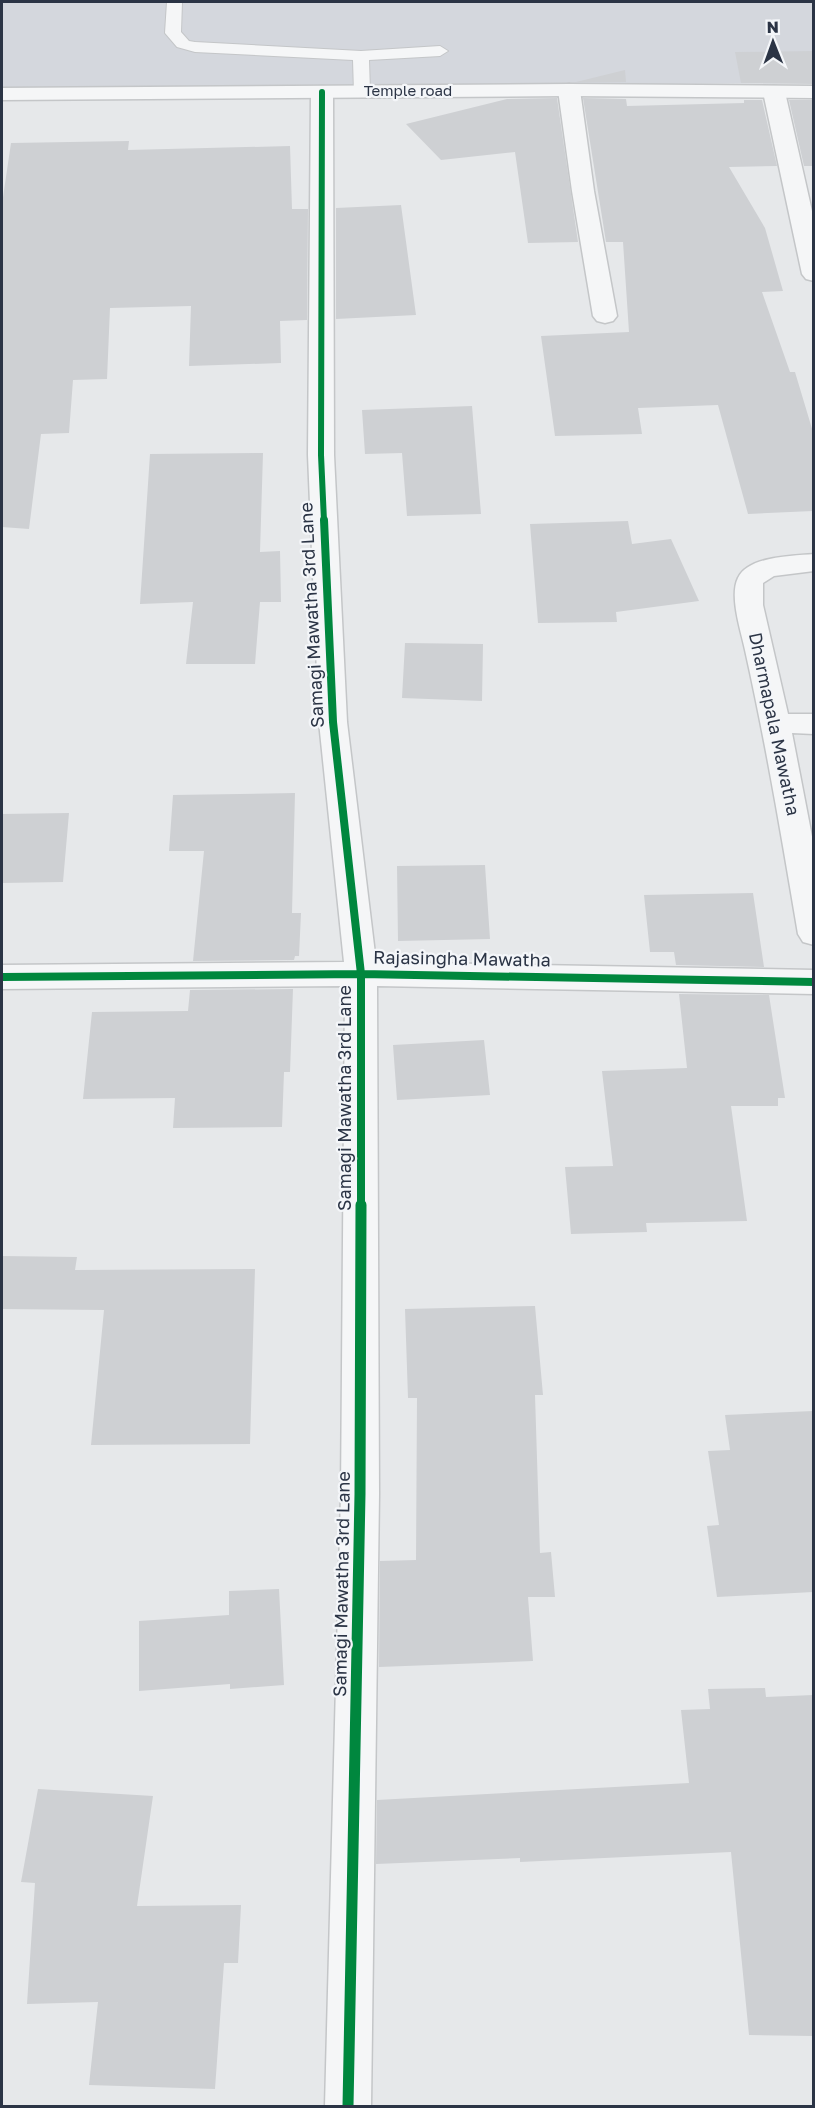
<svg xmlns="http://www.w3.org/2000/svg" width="815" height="2108" font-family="'Golos Text',sans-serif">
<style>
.built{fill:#d4d7dd}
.building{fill:#ced0d3}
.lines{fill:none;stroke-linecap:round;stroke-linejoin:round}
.service-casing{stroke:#c4c6c8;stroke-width:2}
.minor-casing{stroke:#c4c6c8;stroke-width:3}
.tertiary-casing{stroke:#c4c6c8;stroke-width:3}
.service{fill:#f5f6f7;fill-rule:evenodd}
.minor{fill:#f5f6f7;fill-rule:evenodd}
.tertiary{fill:#f5f6f7;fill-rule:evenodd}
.cycleway-far2-casing{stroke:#f4f6f9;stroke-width:8}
.cycleway-far1-casing{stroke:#f4f6f9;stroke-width:12}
.cycleway-casing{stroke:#f4f6f9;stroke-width:15}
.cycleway-far2{stroke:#00873e;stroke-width:6}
.cycleway-far1{stroke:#00873e;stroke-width:8}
.cycleway{stroke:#00873e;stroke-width:11}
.labels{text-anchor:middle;stroke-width:4.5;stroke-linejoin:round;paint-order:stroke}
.far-street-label{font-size:15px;fill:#2b3445;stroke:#f4f6f9}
.street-label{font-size:18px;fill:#2b3445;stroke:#f4f6f9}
</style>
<rect width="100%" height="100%" fill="#e6e8ea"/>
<!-- built -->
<path class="built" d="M2 2H813V83L2 89Z"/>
<!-- building -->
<path class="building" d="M813 51V84L741 83 735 52Z
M625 70 626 82H576Z
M557 98 578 242 528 243 515 152 441 160 406 124 507 99Z
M583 98 626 99 627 106 744 103V100H762L777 166 729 167 765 228 783 291 762 292 790 372H795L813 432V511L748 514 718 405 638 408 642 434 555 436 541 336 629 332 623 242H606Z
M789 100H813V166H804Z
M129 141 128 150 290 146 292 209H308L307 320 280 321 281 363 189 366 191 306 110 308 107 379 73 380 69 433 41 434 29 529 2 527V204L11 143Z
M401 205 416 315 336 319V208Z
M472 406 481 514 407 516 402 453 365 454 362 410Z
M263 453 260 552 280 551 281 602H260L255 664H186L193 602 140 604 150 454Z
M628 521 632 544 671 539 699 601 616 612 617 622 538 623 530 524Z
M405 643 483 644 482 701 402 698Z
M295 793 292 913H301L299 956H295L294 960 193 961 204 851H169L173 795Z
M69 813 63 882 2 883V814Z
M485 865 490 939 398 941 397 866Z
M753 893 764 967 676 965 674 952H650L644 895Z
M293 989 290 1072H284L282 1127 173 1128 175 1098 83 1099 92 1012 188 1011 190 990Z
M679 994 769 995 785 1098H778V1106H731L747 1221 646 1223 647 1232 571 1234 565 1167 613 1166 602 1071 687 1068Z
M484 1040 490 1095 397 1100 393 1045Z
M2 1256 77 1257 75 1270 255 1269 250 1444 91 1445 104 1310 2 1309Z
M535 1306 543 1395H535L540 1553 551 1552 555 1597H528L533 1661 379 1667 380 1561 416 1560 417 1398H408L405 1309Z
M813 1411V1592L717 1597 707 1526 719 1525 708 1451 730 1450 725 1415Z
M279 1589 284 1685 230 1689V1684L139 1691V1621L229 1615V1591Z
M765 1688 766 1697 813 1695V2036L749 2035 731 1852 520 1862V1858L376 1864 377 1800 689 1783 681 1710 710 1709 708 1689Z
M38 1789 153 1796 137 1906 241 1905 238 1963H224L215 2089 89 2085 98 2002 27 2004 35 1883 21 1882Z"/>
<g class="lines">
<!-- service casing -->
<g class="service-casing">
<path id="service" d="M167 2H182L181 32 189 41 195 42 361 51 440 46 448 51 440 56 369 60 370 92 362 97 354 92 353 60 195 52 177 47 165 33Z"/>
</g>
<!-- minor casing -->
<g class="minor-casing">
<path id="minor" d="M569 84 576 86 580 90 594 191 617 316 613 321 605 323 597 321 593 316 572 191 558 90 562 86Z
M322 86 330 87 333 92 334 455 347 722 376 962 814 970V994L377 986 379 1494 371 2106H325L341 1494 345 986 2 989V965L344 962 319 722 308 455 311 92 314 87Z
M774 86 782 87 785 92 814 220V281L806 279 802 274 763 92 766 87Z
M814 554V571L774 576 763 583V605L788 714H814V734L792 733 814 847V945L803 942 798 934C782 839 766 744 745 650 741 631 729 596 738 578 748 556 793 556 814 554Z"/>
</g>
<!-- tertiary casing -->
<g class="tertiary-casing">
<path id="tertiary" d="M569 84 814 86V98L569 96 2 100V88Z"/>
</g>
<!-- service -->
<use href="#service" class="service"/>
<!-- minor -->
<use href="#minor" class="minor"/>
<!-- tertiary -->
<use href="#tertiary" class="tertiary"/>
<!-- cycleway-far2 casing -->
<g class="cycleway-far2-casing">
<path id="cycleway-far2" d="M322 92 321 455 324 521"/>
</g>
<!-- cycleway-far1 casing -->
<g class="cycleway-far1-casing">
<path id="cycleway-far1" d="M324 520 333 722 361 974V1207
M2 977 361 974 814 982"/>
</g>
<!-- cycleway casing -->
<g class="cycleway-casing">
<path id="cycleway" d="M348 2106 360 1494 361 1205"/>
</g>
<!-- cycleway-far2 -->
<use href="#cycleway-far2" class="cycleway-far2"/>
<!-- cycleway-far1 -->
<use href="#cycleway-far1" class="cycleway-far1"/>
<!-- cycleway -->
<use href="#cycleway" class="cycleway"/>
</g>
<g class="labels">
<!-- far-street labels -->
<g class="far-street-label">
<text x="408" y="96">Temple road</text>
</g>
<!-- street labels -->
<g class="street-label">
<text transform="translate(312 615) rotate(-93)" y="6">Samagi Mawatha 3rd Lane</text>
<text transform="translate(774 724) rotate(78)" y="6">Dharmapala Mawatha</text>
<text transform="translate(462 959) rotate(1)" y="6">Rajasingha Mawatha</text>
<text transform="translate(345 1098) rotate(-90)" y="6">Samagi Mawatha 3rd Lane</text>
<text transform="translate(342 1584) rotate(-89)" y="6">Samagi Mawatha 3rd Lane</text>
</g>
</g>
<!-- border -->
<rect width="815" height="2108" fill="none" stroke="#2b3445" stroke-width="6"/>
<!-- north arrow -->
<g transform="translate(773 42) rotate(359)" stroke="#f4f6f9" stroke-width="4.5" paint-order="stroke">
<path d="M0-4.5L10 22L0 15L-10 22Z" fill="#2b3445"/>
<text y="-9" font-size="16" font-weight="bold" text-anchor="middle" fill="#2b3445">N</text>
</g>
</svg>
